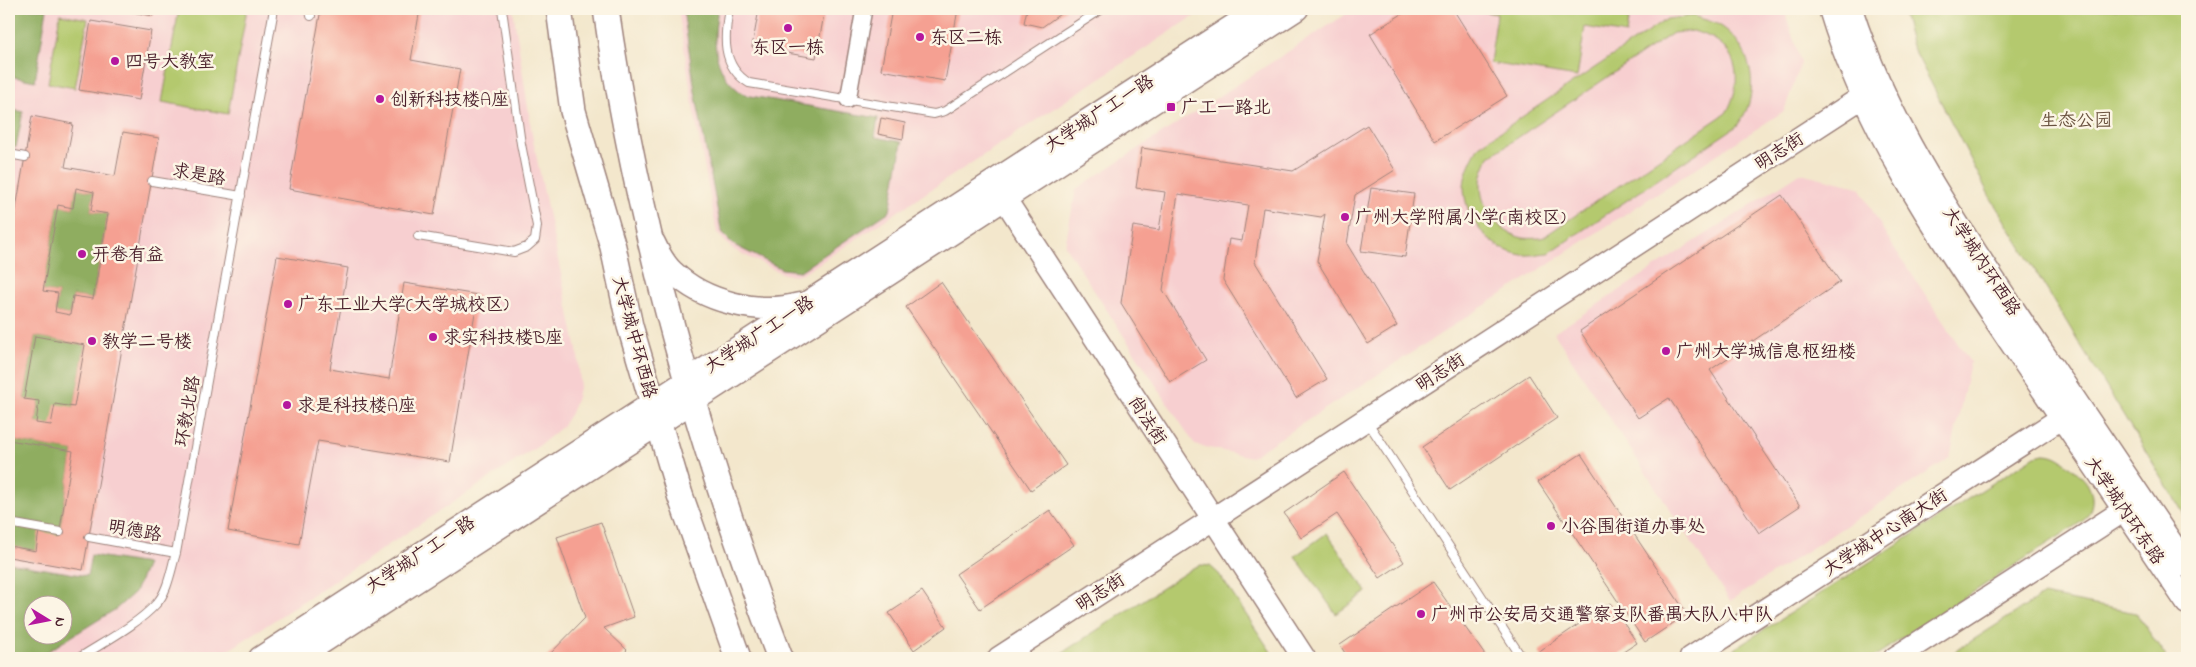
<svg xmlns="http://www.w3.org/2000/svg" width="2196" height="667" font-family="'Indie Flower','LXGW WenKai TC',sans-serif">
<style>
.built{fill:#f7cfd0;fill-rule:evenodd}
.green{fill:#b4c96e;stroke:#7f744c;fill-rule:evenodd}
.forest{fill:#8fad61;stroke:#6c6646;fill-rule:evenodd}
.building{fill:#f5a092;fill-rule:evenodd}
.lines{fill:none;stroke-linecap:round;stroke-linejoin:round}
.lane-casing{stroke:#9e837c;stroke-width:10}
.street-casing{stroke:#9e837c;stroke-width:18}
.secondary-casing{stroke:#9e837c;stroke-width:25}
.primary-casing{stroke:#9e837c;stroke-width:28}
.lane{stroke:#fff;stroke-width:8}
.street{stroke:#fff;stroke-width:15}
.secondary{stroke:#fff;stroke-width:22}
.primary{stroke:#fff;stroke-width:25}
.poi-dot{fill:#b5179e;stroke:#fcf5e5;stroke-width:2}
.labels{text-anchor:middle;stroke-width:5;stroke-linejoin:round;paint-order:stroke}
.poi-label{font-size:18px;fill:#4a1f2b;stroke:#fcf5e5;text-anchor:start}
.street-label{font-size:18px;fill:#4a1f2b;stroke:#fcf5e5}
.park-label{font-size:18px;fill:#6a523f;stroke:#fcf5e5}
</style>
<rect width="100%" height="100%" fill="#fcf5e5"/>
<filter id="ink" filterUnits="userSpaceOnUse"><feTurbulence type="fractalNoise" baseFrequency=".02" numOctaves="2"/><feDisplacementMap in="SourceGraphic" scale="10" xChannelSelector="R" yChannelSelector="G"/><feConvolveMatrix kernelMatrix="1 2 1 2 8 2 1 2 1" color-interpolation-filters="sRGB"/></filter>
<filter id="wash" filterUnits="userSpaceOnUse"><feTurbulence type="fractalNoise" baseFrequency=".0096" numOctaves="4" result="noise"/><feDisplacementMap in="SourceGraphic" scale="20" xChannelSelector="R" yChannelSelector="G"/><feGaussianBlur stdDeviation="1.12" result="paint"/><feColorMatrix in="noise" values="0 0 0 0 0 0 0 0 0 0 0 0 0 0 0 0 0 1.4 0 .05"/><feComposite in="paint" operator="in"/></filter>
<g filter="url(#wash)">
<rect width="100%" height="100%" fill="#f3e7cc"/>
<!-- built -->
<path class="built" d="M9 9H513L533 140 578 355 580 383 577 397 571 413 562 427 540 445 217 658H9ZM32 604H62V634H32Z
M678 9H1205L803 274 793 276 781 273 732 249 717 233 694 112Z
M1354 9H1784L1801 63 1784 111 1251 457 1195 445 1065 246 1076 189Z
M1800 173 1859 187 1889 240 1970 362 1950 458 1730 601 1554 333Z"/>
<!-- green -->
<path class="green" d="M179 9H247L228 114 162 102Z
M1468 9H1630L1626 34 1585 27 1577 77 1490 63 1497 14Z
M1902 9H2187V519L1989 195 1912 46Z
M60 14 88 19 75 88 48 83Z
M1693 16C1701 19 1712 21 1719 25 1746 41 1758 76 1748 106 1746 113 1741 120 1737 126L1549 253C1541 253 1531 256 1522 255 1489 250 1464 218 1464 186 1465 171 1472 158 1479 146L1667 19ZM1693 31C1699 33 1706 35 1712 38 1742 54 1741 88 1726 113L1542 238C1536 238 1529 239 1523 238 1499 233 1482 210 1481 187 1480 176 1485 167 1489 157L1673 33Z
M2044 454C2055 454 2063 460 2071 467 2089 481 2101 499 2084 520L1872 658H1720L2035 456Z
M1327 533 1367 592 1336 614 1295 556Z
M1201 565 1210 566 1219 574 1275 658H1054L1193 568Z
M2043 595 2136 613 2167 658H1945Z"/>
<!-- forest -->
<path class="forest" d="M9 9H47L35 81 9 76Z
M683 9H718C712 43 713 75 745 95L878 118 875 137 902 142 890 211 800 271 782 269 734 245 724 235 721 229 695 91Z
M9 109 23 112 16 147 9 146Z
M76 188 94 192 91 211 108 214 93 299 73 296 70 315 55 312 58 293 43 291 58 205 73 208Z
M35 336 85 345 74 407 51 425 36 423 39 402 24 399Z
M9 440 73 451 59 535 36 551 9 546Z
M91 555 147 564 135 592 116 609 37 658H9V563L87 576ZM62 604V634H32V604Z"/>
<g id="blocks">
<!-- building -->
<path class="building" d="M117 9H154L153 16Z
M321 9H420L411 60 460 69 434 215 289 189Z
M759 9H825L816 58 752 47Z
M892 9H958L945 81 881 70Z
M1027 9H1067L1042 27 1024 23Z
M1410 9H1453L1507 96 1435 141 1370 34Z
M91 21 151 31 139 100 79 90Z
M32 116 73 124 65 167 115 176 123 132 159 138 83 570 9 557V546L36 551 39 531 59 535 73 451 9 440V249ZM76 188 94 192 91 211 108 214 93 299 73 296 70 315 55 312 58 293 43 291 58 205 73 208ZM35 336 85 345 74 407 55 404 51 425 36 423 39 401 24 399Z
M881 118 905 123 903 139 878 134Z
M1367 125 1395 170 1355 195 1347 244 1397 326 1368 344 1317 261 1325 214 1321 217 1263 208 1255 262 1327 379 1296 398 1223 280 1229 239 1242 241 1248 205 1178 194 1163 290 1206 360 1170 382 1121 303 1133 226 1159 230 1165 192 1136 188 1142 148 1293 171Z
M1371 188 1414 194 1405 257 1361 251Z
M1782 195 1840 282 1710 370 1800 506 1759 533 1669 398 1638 418 1580 331Z
M277 256 348 268 330 369 389 379 404 283 478 295 450 462 318 441 299 544 228 531Z
M941 282 1066 465 1031 490 906 307Z
M1529 375 1557 418 1450 490 1422 447Z
M1581 454 1687 614 1645 642 1538 482Z
M1344 472 1404 562 1380 578 1337 514 1301 538 1284 513Z
M1050 510 1074 545 980 609 956 574Z
M601 522 634 617 604 628 627 650 619 658H546L585 618 557 537Z
M1433 582 1487 658H1348L1340 645Z
M922 591 946 627 914 650 889 613Z
M1610 603 1637 643 1614 658H1543L1538 652Z"/>
</g>
</g>
<g filter="url(#ink)">
<use href="#blocks" fill-opacity="0" stroke="#9e837c" stroke-width="1"/>
<g class="lines">
<!-- lane casing -->
<g class="lane-casing">
<path id="lane" d="M310 9 311 16
M729 9C724 36 721 66 749 83L934 114 945 111 1102 9
M9 154 25 157
M152 181 241 196
M418 236 514 252 527 247 535 240 537 226 521 144 502 9
M1367 421 1522 658
M9 523 60 532
M89 537 176 553
M79 658C102 643 137 625 156 604 168 592 171 569 176 553L274 9"/>
</g>
<!-- street casing -->
<g class="street-casing">
<path id="street" d="M848 100 864 9"/>
</g>
<!-- secondary casing -->
<g class="secondary-casing">
<path id="secondary" d="M1830 9C1866 130 1939 236 2009 340 2068 428 2128 515 2187 603
M1851 9C1888 125 1957 225 2024 325 2079 405 2133 486 2187 566
M997 187 1304 658
M654 243C659 254 664 264 673 272 704 302 758 315 799 304
M260 658 1259 9
M298 658 1297 9
M999 658 1881 85
M1691 658 2074 410
M1895 658 2137 502"/>
</g>
<!-- primary casing -->
<g class="primary-casing">
<path id="primary" d="M559 9 573 111 613 247 630 326 680 495 738 658
M606 9C638 231 700 448 780 658"/>
</g>
<!-- lane -->
<use href="#lane" class="lane"/>
<!-- street -->
<use href="#street" class="street"/>
<!-- secondary -->
<use href="#secondary" class="secondary"/>
<!-- primary -->
<use href="#primary" class="primary"/>
</g>
</g>
<!-- markers -->
<g class="poi-dot">
<circle cx="788" cy="28" r="5"/>
<circle cx="920" cy="37" r="5"/>
<circle cx="115" cy="61" r="5"/>
<circle cx="380" cy="99" r="5"/>
<rect x="1166" y="102" width="10" height="10" rx="2.5"/>
<circle cx="1345" cy="217" r="5"/>
<circle cx="82" cy="254" r="5"/>
<circle cx="288" cy="304" r="5"/>
<circle cx="433" cy="337" r="5"/>
<circle cx="92" cy="341" r="5"/>
<circle cx="1666" cy="351" r="5"/>
<circle cx="287" cy="405" r="5"/>
<circle cx="1551" cy="526" r="5"/>
<circle cx="1421" cy="614" r="5"/>
</g>
<g class="labels">
<!-- poi labels -->
<g class="poi-label">
<text x="930" y="43">东区二栋</text>
<text x="788" y="53" text-anchor="middle">东区一栋</text>
<text x="125" y="67">四号大教室</text>
<text x="390" y="105">创新科技楼A座</text>
<text x="1181" y="113">广工一路北</text>
<text x="1355" y="223">广州大学附属小学(南校区)</text>
<text x="92" y="260">开卷有益</text>
<text x="298" y="310">广东工业大学(大学城校区)</text>
<text x="443" y="343">求实科技楼B座</text>
<text x="102" y="347">教学二号楼</text>
<text x="1676" y="357">广州大学城信息枢纽楼</text>
<text x="297" y="411">求是科技楼A座</text>
<text x="1561" y="532">小谷围街道办事处</text>
<text x="1431" y="620">广州市公安局交通警察支队番禺大队八中队</text>
</g>
<!-- street labels -->
<g class="street-label">
<text transform="translate(1099 113) rotate(-33)" y="6">大学城广工一路</text>
<text transform="translate(1779 151) rotate(-33)" y="6">明志街</text>
<text transform="translate(199 174) rotate(10)" y="6">求是路</text>
<text transform="translate(1982 261) rotate(57)" y="6">大学城内环西路</text>
<text transform="translate(759 334) rotate(-33)" y="6">大学城广工一路</text>
<text transform="translate(635 337) rotate(75)" y="6">大学城中环西路</text>
<text transform="translate(1440 372) rotate(-33)" y="6">明志街</text>
<text transform="translate(187 411) rotate(-80)" y="6">环教北路</text>
<text transform="translate(1148 420) rotate(57)" y="6">尚法街</text>
<text transform="translate(2125 510) rotate(56)" y="6">大学城内环东路</text>
<text transform="translate(135 530) rotate(10)" y="6">明德路</text>
<text transform="translate(1885 532) rotate(-33)" y="6">大学城中心南大街</text>
<text transform="translate(420 554) rotate(-33)" y="6">大学城广工一路</text>
<text transform="translate(1100 592) rotate(-33)" y="6">明志街</text>
</g>
<!-- park labels -->
<g class="park-label">
<text x="2076" y="126">生态公园</text>
</g>
</g>
<!-- margin -->
<rect width="2196" height="667" fill="none" stroke="#fcf5e5" stroke-width="30"/>
<!-- north arrow -->
<g transform="translate(48 620) rotate(100)"><circle r="24" fill="#fcf5e5" stroke="#b59f9b"/>
<path d="M0-4L9 19L0 12L-9 19Z" fill="#b5179e"/>
<text y="-8" font-size="14" font-weight="bold" text-anchor="middle" fill="#4a1f2b">N</text>
</g>
</svg>
